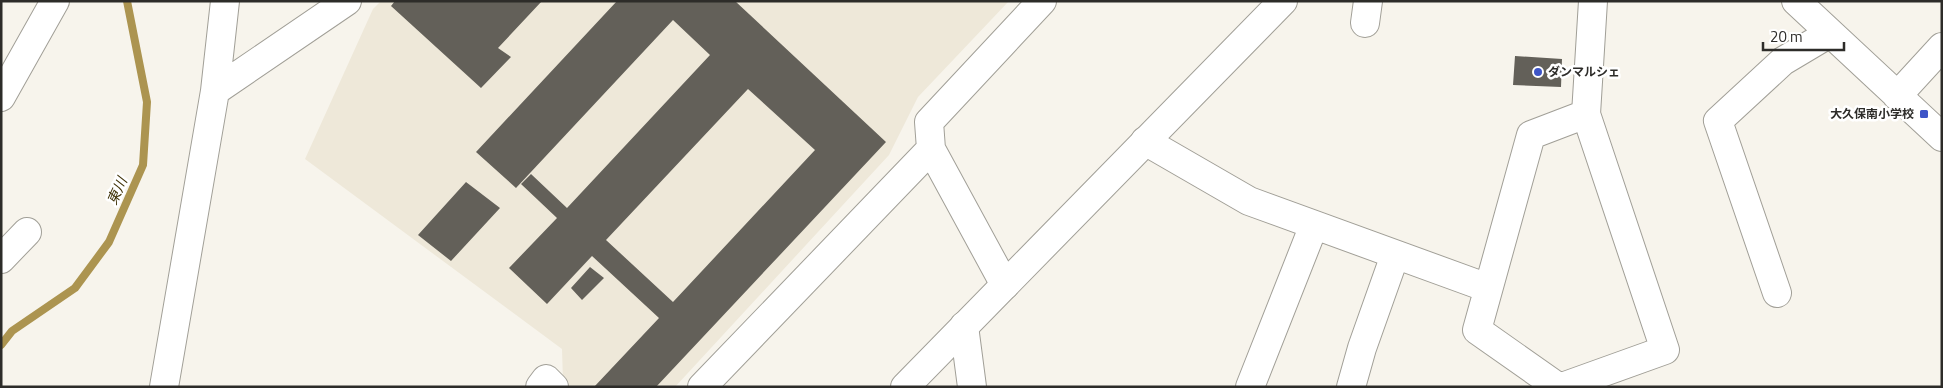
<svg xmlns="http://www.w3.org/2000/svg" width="1943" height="388" font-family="'Titillium Web','Noto Sans JP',sans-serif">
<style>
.built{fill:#eee8d9}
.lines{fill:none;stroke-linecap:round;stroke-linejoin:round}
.stream{stroke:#ac9450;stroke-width:8}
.building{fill:#636059;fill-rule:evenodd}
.street-casing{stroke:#a19f97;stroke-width:30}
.secondary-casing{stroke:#a19f97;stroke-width:30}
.street{stroke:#fff;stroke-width:28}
.secondary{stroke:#fff;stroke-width:28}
.poi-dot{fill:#3e55c7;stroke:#fff;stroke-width:2}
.labels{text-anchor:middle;stroke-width:5;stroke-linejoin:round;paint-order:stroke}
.poi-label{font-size:12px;font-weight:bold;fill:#2d2c29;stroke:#fff;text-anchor:start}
.water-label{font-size:14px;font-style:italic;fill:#403308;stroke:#fff}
</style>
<rect width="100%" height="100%" fill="#f7f4ec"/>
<!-- built -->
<path class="built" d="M381 1H1009L918 97 889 155 675 387H568L563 382 562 349 305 159 373 9Z"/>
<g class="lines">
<!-- stream -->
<path class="stream" d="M1 345 12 331 75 288 109 242 143 165 147 102 127 1"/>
</g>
<!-- building -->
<path class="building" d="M395 1H542L498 48 511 57 481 88 391 6Z
M617 1H735L886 142 656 387H594L659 318 592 256 547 304 509 268 557 218 521 184 531 174 567 208 710 55 673 20 516 188 476 152ZM748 89 815 150 673 302 606 240Z
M1515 56 1562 59 1561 87 1513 85Z
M466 182 500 208 451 261 418 235Z
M590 267 604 278 582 300 571 288Z"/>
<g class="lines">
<!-- street casing -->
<g class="street-casing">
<path id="street" d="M1796 1 1942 137
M1365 23 1368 1
M215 91 347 1
M1897 96 1942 47
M1145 141 1249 201 1488 288
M1 259 27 232
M1005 285 931 149 929 122 1042 1
M1777 293 1718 121 1783 61 1830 33
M964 326 972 387
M164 387 215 91 225 1
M540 387 546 379 554 387
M702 387 931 149
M1250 387 1314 225
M1351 387 1362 348 1395 255
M1558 387 1477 330 1531 135 1586 114
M1562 387 1665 350 1586 114 1593 1"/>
</g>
<!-- secondary casing -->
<g class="secondary-casing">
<path id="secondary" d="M1 97 55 1
M905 387 1283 1"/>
</g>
<!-- street -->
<use href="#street" class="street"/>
<!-- secondary -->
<use href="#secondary" class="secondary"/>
</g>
<!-- markers -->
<g class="poi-dot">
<circle cx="1538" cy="72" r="5"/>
<rect x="1919" y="109" width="10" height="10" rx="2.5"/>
</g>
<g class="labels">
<!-- poi labels -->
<g class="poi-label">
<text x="1548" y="76">ダンマルシェ</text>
<text x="1914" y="118" text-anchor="end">大久保南小学校</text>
</g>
<!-- water labels -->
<g class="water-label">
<text transform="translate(117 191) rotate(-66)" y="5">東川</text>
</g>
</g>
<!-- border -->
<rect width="1943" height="388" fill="none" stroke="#2d2c29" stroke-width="5"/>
<!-- scale -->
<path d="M1763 42v8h81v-8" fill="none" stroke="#2d2c29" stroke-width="2.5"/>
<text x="1770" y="42" font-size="15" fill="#2d2c29" stroke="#ffffff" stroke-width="4" paint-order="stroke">20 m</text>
</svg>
